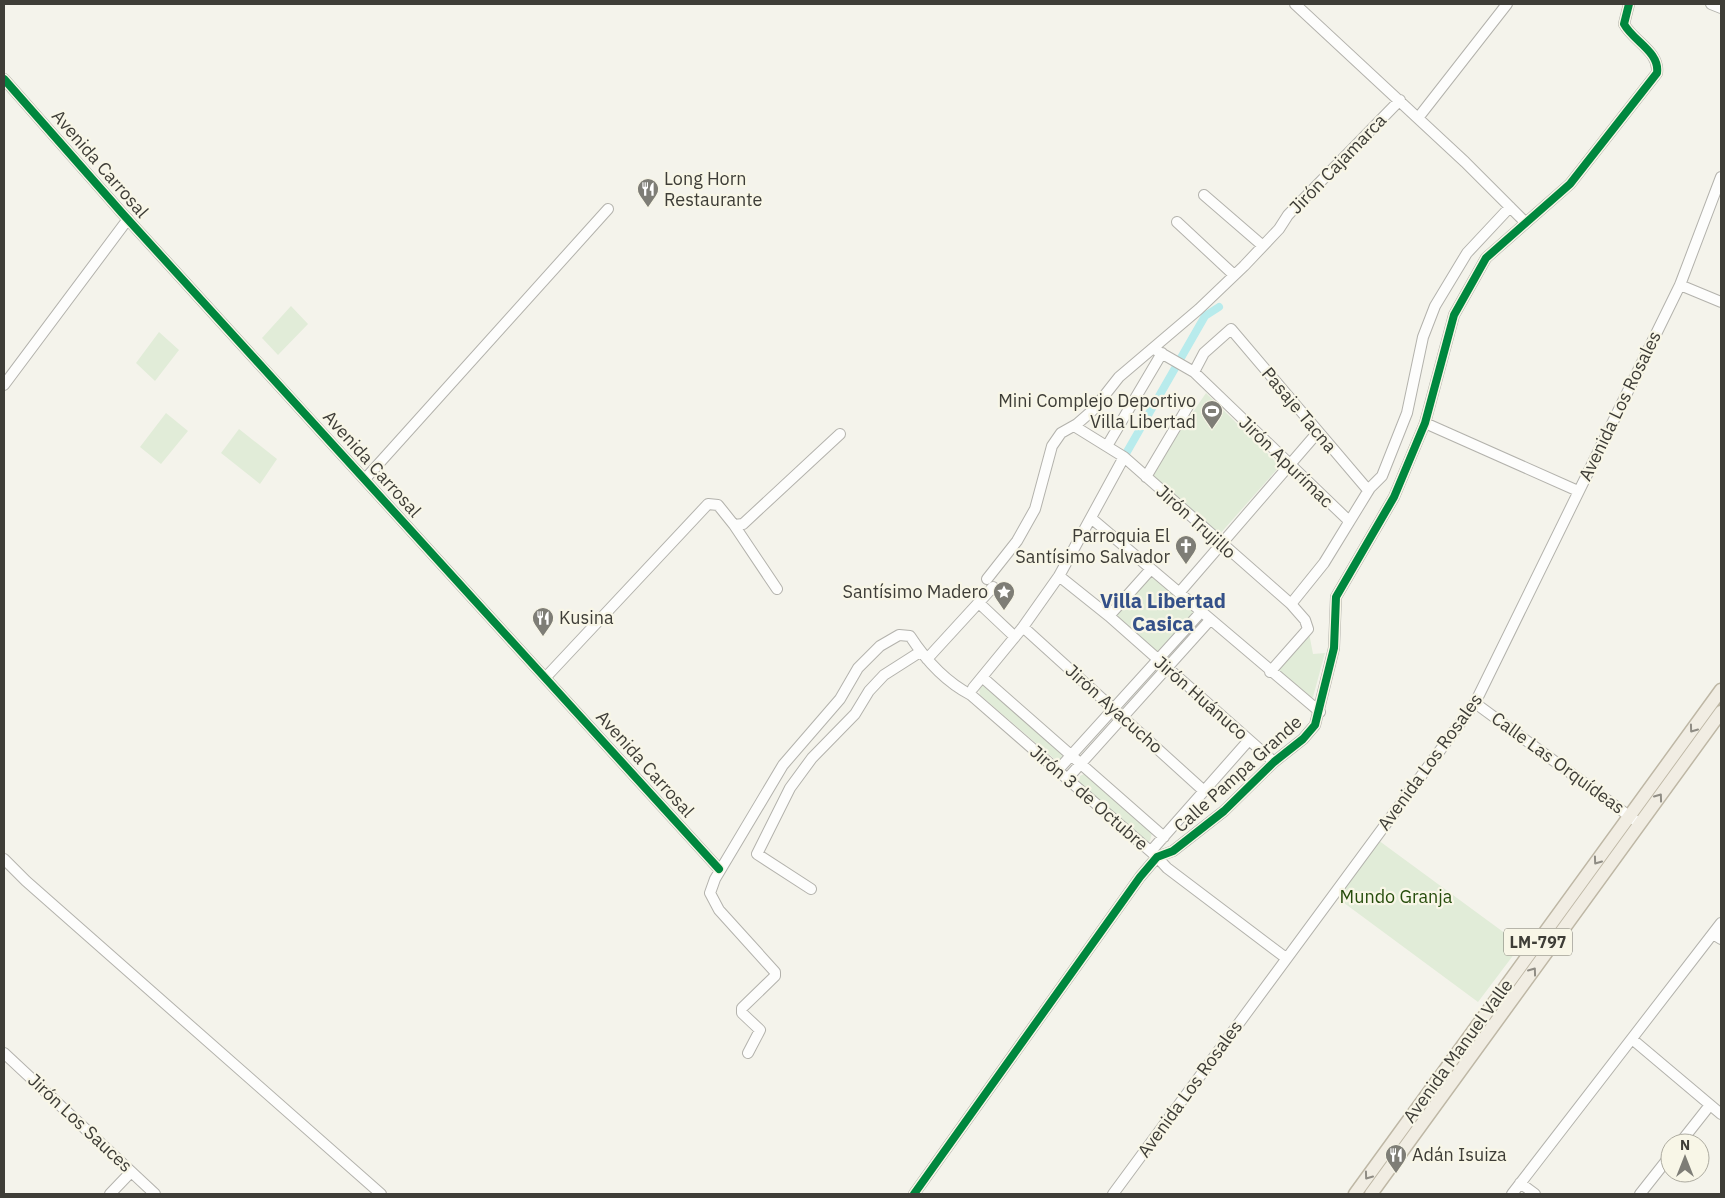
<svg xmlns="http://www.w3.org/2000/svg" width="1725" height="1198" font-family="'IBM Plex Sans',sans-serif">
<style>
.green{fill:#e1ecd8}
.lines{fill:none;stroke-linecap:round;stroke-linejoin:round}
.canal{stroke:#b8ebec;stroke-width:8}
.minor-casing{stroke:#b3b2ac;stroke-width:12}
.major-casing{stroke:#beb7a5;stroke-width:15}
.minor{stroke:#fdfdfc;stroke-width:10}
.major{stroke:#f1ede3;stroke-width:12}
.cycleway-casing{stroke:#f8f6e7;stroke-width:11}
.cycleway{stroke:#00873e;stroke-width:8}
.oneway{stroke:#8f8c84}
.labels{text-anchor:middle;stroke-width:4.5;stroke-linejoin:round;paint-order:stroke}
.shield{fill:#f8f6e7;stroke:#76746c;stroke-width:1}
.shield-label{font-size:16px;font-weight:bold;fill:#3e3d37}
.street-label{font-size:18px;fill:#3e3d37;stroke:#f8f6e7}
.poi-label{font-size:18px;fill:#3e3d37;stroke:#f8f6e7;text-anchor:start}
.park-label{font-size:18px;fill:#264d0c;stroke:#f8f6e7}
.quarter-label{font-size:20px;font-weight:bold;fill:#345088;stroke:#f8f6e7}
</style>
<rect width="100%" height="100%" fill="#f4f3eb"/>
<!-- green -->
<path class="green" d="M291 306 308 324 278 355 262 338Z
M159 332 179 350 155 381 136 363Z
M1206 393 1280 466 1219 535 1151 474Z
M166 413 188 431 161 464 140 447Z
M239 429 277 459 260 484 221 453Z
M1150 574 1194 612 1157 654 1114 616Z
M1309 633 1313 654 1325 653 1313 697 1310 699 1278 673 1277 668Z
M984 685 1061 753 1063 758 1059 763 980 695 979 688Z
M1084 774 1152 833 1150 841 1148 842 1079 783 1080 776Z
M1378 840 1521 945 1478 1002 1336 897Z"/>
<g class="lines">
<!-- canal -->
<path class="canal" d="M1124 457 1205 316 1219 307"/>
<!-- minor casing -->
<g class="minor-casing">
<path id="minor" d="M1295 4 1465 162 1525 222
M1711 4 1721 8
M4 79 122 213 719 869
M1418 118 1507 4
M1204 195 1263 246
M1177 222 1234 275
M1680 285 1721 302
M1154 349 1194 372 1349 521
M1194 372 1204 353 1231 329 1368 490
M4 385 128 219
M1425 423 1578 491
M1074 426 1124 457 1291 604 1305 620 1308 629 1270 672
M1107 446 1162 353
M1146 477 1190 403
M365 479 608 209
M1091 518 1320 712
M734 525 777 589
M1059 576 1109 616 1274 762
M987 579 1017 541 1035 509 1052 446 1061 433 1077 424 1093 410 1119 377 1199 309 1244 266 1279 229 1288 215 1400 100
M1179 593 1318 432
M979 603 1015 637
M1291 604 1324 563 1370 488 1382 476 1407 413 1423 337 1435 306 1467 253 1510 207
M1109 616 1151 569
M1023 627 1204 791
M927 659 993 587
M546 677 708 504 718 505 734 525 743 524 840 434
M982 677 1164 837
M973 688 1023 627 1059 576 1124 457
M1475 703 1640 824
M1057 771 1201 612
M1067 779 1210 620
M1151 851 1249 740
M4 859 26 881 381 1194
M811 889 757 854 790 788 812 758 855 714 869 691 884 675 920 652
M1713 934 1721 939
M1632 1039 1721 1114
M4 1053 155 1194
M748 1053 760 1030 742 1013V1008L775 976V972L719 910 710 893 715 879 783 765 840 699 858 668 880 646 899 635 910 636C925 659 946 682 971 695L1157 857 1167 868 1286 958
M1680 1143 1710 1105
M1520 1183 1535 1194
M110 1194 131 1172
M914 1194 1140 877 1157 857 1173 851 1224 811 1274 762 1303 739 1315 725 1334 648 1336 597 1394 497 1425 423 1454 315 1486 258 1570 184 1657 73C1660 52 1633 41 1624 24L1629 4
M1113 1194 1475 703 1680 285 1721 177
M1512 1194 1721 923
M1640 1194 1670 1156"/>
</g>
<!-- major casing -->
<g class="major-casing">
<path id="major" d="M1355 1194 1721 690
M1371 1194 1721 712"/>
</g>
<!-- minor -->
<use href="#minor" class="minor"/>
<!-- major -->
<use href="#major" class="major"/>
<!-- cycleway casing -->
<g class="cycleway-casing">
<path id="cycleway" d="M4 79 122 213 719 869
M914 1194 1140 877 1157 857 1173 851 1224 811 1274 762 1303 739 1315 725 1334 648 1336 597 1394 497 1425 423 1454 315 1486 258 1570 184 1657 73C1660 52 1633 41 1624 24L1629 4"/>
</g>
<!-- cycleway -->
<use href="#cycleway" class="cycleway"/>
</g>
<!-- one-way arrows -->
<defs><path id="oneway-chevron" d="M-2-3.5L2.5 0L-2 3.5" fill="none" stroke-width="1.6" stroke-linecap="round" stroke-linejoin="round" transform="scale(1.25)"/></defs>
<g class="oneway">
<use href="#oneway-chevron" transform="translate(1693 729) rotate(126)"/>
<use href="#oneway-chevron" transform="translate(1659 797) rotate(-54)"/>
<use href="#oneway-chevron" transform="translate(1597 861) rotate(126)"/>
<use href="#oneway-chevron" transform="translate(1533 971) rotate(-54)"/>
<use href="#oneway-chevron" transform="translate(1368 1176) rotate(126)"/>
</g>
<!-- icons -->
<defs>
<g id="restaurant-pin" transform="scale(1.125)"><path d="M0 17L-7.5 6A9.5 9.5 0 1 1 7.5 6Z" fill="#7e7d76" stroke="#f8f6e7"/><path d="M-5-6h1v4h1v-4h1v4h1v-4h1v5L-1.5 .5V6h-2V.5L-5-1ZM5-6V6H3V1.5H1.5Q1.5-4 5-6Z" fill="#fff"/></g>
<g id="stadium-pin" transform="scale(1.125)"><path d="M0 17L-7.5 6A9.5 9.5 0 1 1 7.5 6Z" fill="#7e7d76" stroke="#f8f6e7"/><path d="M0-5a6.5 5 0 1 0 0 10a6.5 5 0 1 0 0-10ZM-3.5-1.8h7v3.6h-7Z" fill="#fff"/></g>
<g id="church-pin" transform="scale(1.125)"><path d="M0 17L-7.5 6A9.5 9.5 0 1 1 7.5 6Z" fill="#7e7d76" stroke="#f8f6e7"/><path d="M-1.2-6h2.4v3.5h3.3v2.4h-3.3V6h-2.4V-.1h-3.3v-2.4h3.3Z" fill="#fff"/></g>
<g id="sight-pin" transform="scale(1.125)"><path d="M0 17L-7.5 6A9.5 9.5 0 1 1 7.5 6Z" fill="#7e7d76" stroke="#f8f6e7"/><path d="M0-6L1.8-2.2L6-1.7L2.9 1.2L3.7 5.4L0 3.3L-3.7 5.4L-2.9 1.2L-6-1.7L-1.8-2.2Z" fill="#fff"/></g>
</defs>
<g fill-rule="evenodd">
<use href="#restaurant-pin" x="648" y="189"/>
<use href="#stadium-pin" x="1212" y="411"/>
<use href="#church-pin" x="1186" y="546"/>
<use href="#sight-pin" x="1004" y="592"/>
<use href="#restaurant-pin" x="543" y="618"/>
<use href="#restaurant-pin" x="1396" y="1155"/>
</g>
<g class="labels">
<!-- shield labels -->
<rect class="shield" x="1504" y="928.5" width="68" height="27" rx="4"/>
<g class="shield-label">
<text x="1538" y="948">LM-797</text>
</g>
<!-- street labels -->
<g class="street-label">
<text transform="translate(100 164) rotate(49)" y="6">Avenida Carrosal</text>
<text transform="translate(1338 164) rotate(-46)" y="6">Jirón Cajamarca</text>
<text transform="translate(1620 406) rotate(-64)" y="6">Avenida Los Rosales</text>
<text transform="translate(1299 410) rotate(50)" y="6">Pasaje Tacna</text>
<text transform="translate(1286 462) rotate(44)" y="6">Jirón Apurímac</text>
<text transform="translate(372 464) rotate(48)" y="6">Avenida Carrosal</text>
<text transform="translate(1196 522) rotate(42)" y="6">Jirón Trujillo</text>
<text transform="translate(1201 698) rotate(41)" y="6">Jirón Huánuco</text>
<text transform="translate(1114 709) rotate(42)" y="6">Jirón Ayacucho</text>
<text transform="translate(1430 762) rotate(-54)" y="6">Avenida Los Rosales</text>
<text transform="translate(1558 763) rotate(36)" y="6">Calle Las Orquídeas</text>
<text transform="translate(645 764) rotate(48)" y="6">Avenida Carrosal</text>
<text transform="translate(1238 774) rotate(-42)" y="6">Calle Pampa Grande</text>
<text transform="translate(1089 798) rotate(41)" y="6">Jirón 3 de Octubre</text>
<text transform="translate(1458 1051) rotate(-54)" y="6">Avenida Manuel Valle</text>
<text transform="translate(1190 1089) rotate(-54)" y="6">Avenida Los Rosales</text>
<text transform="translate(80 1123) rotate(43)" y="6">Jirón Los Sauces</text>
</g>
<!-- poi labels -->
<g class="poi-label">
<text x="664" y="185">Long Horn<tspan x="664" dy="21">Restaurante</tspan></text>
<text x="1196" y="407" text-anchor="end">Mini Complejo Deportivo<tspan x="1196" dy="21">Villa Libertad</tspan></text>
<text x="1170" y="542" text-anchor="end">Parroquia El<tspan x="1170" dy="21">Santísimo Salvador</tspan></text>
<text x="988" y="598" text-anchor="end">Santísimo Madero</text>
<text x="559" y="624">Kusina</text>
<text x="1412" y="1161">Adán Isuiza</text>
</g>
<!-- park labels -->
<g class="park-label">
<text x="1396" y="903">Mundo Granja</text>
</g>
<!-- quarter labels -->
<g class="quarter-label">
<text x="1163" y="608">Villa Libertad<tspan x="1163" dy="23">Casica</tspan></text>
</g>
</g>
<!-- border -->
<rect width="1725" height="1198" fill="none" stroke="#3e3d37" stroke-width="10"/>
<!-- north arrow -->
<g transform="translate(1685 1158)"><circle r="24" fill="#f8f6e7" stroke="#aeaca1"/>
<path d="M0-4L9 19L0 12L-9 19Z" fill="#7e7d76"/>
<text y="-8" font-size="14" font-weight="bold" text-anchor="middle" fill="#3e3d37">N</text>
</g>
</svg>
